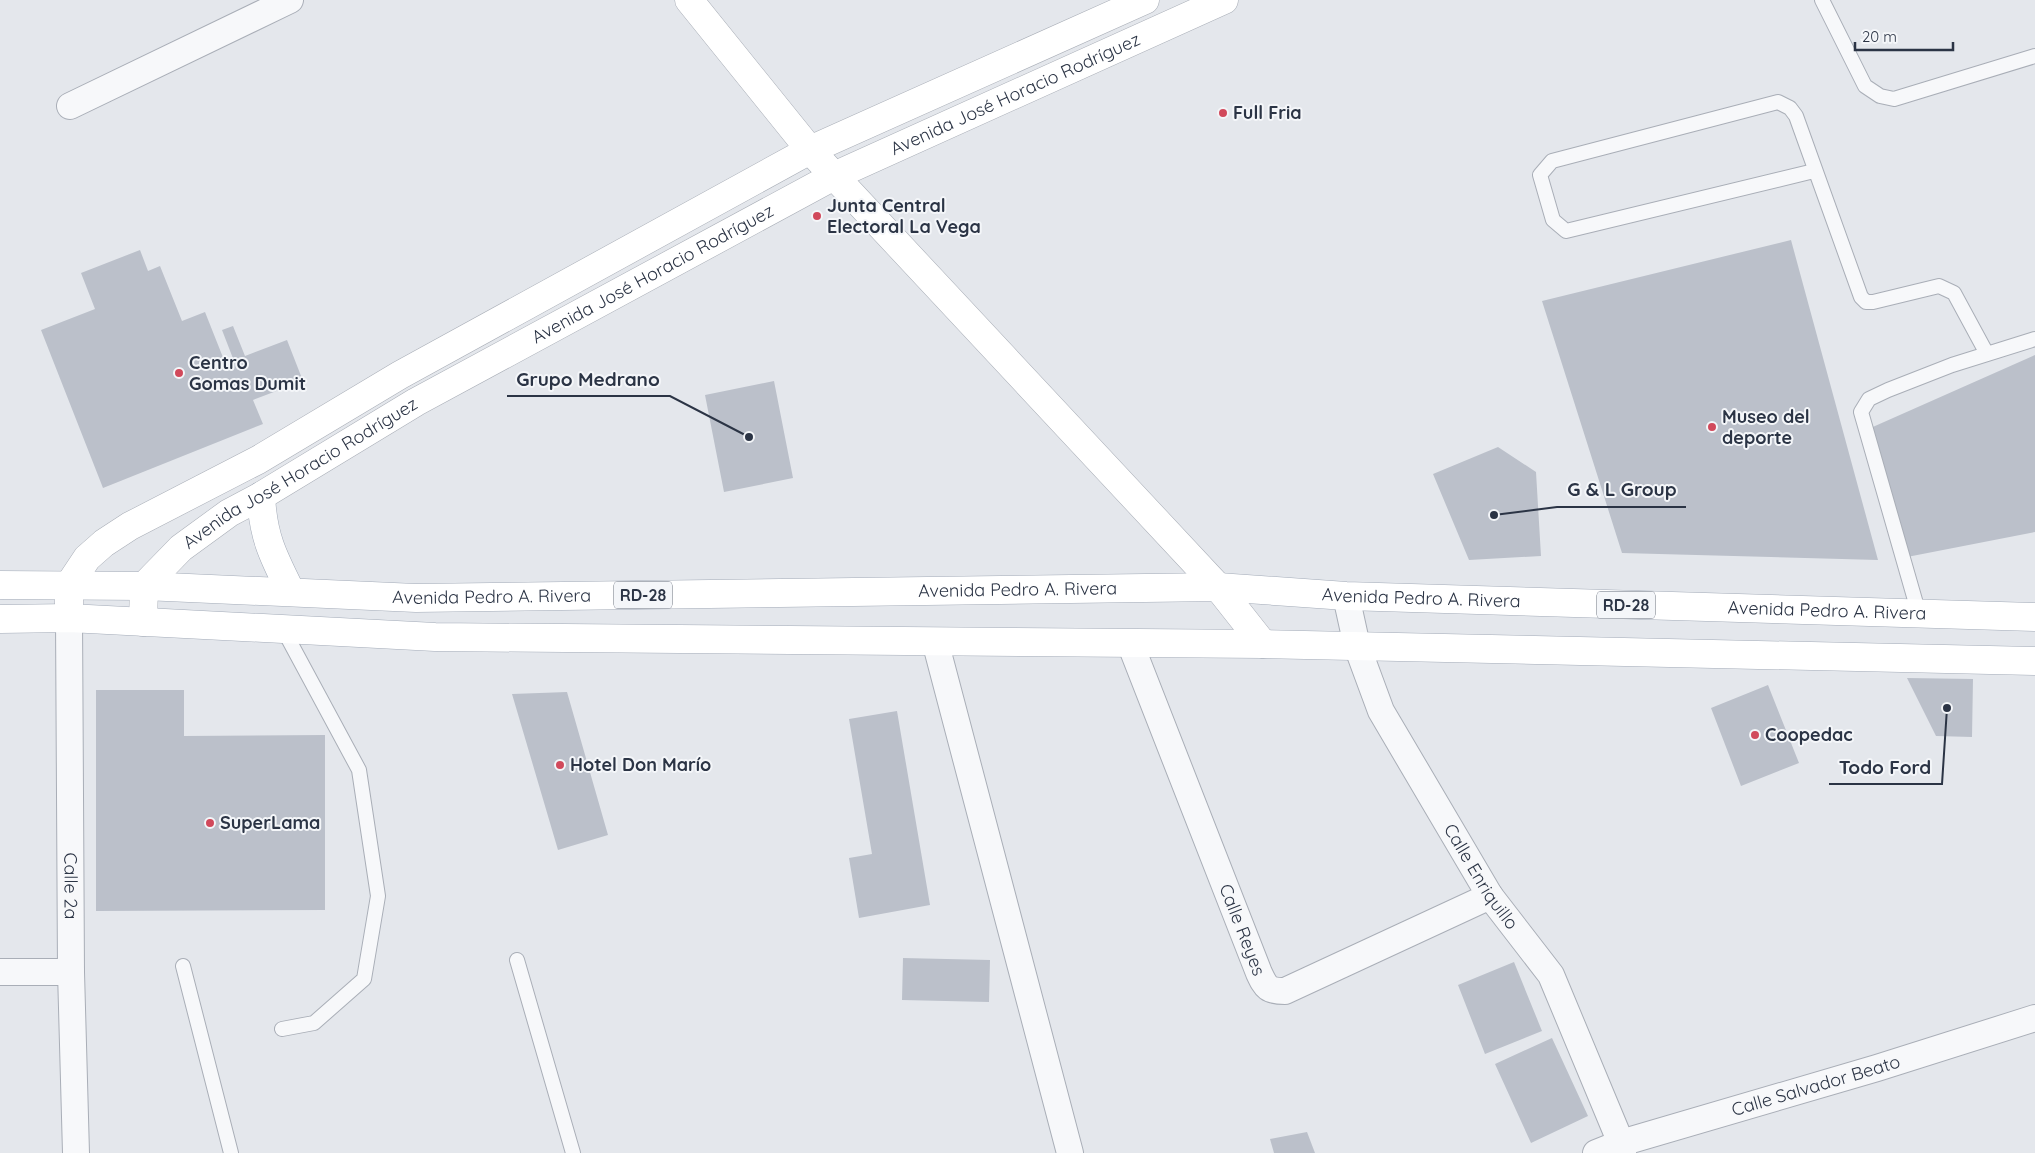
<svg xmlns="http://www.w3.org/2000/svg" width="2035" height="1153" font-family="Quicksand,sans-serif">
<style>
.building{fill:#bbc0ca}
.lines{fill:none;stroke-linecap:round;stroke-linejoin:round}
.lane-casing{stroke:#a9aeb7;stroke-width:16}
.street-casing{stroke:#a9aeb7;stroke-width:28}
.secondary-casing{stroke:#a9aeb7;stroke-width:29}
.primary-casing{stroke:#a3abb8;stroke-width:29}
.lane{stroke:#f7f8fa;stroke-width:14}
.street{stroke:#f7f8fa;stroke-width:26}
.secondary{stroke:#fff;stroke-width:28}
.primary{stroke:#fff;stroke-width:28}
.poi-dot{fill:#d1495b;stroke:#f4f6f9;stroke-width:2}
.labels{text-anchor:middle;stroke-width:4;stroke-linejoin:round;paint-order:stroke}
.shield{fill:#f4f6f9;stroke:#676e7b;stroke-width:1}
.shield-label{font-size:16px;font-weight:bold;fill:#2b3445}
.street-label{font-size:18px;fill:#2b3445;stroke:#f4f6f9}
.poi-label{font-size:18px;font-weight:bold;fill:#2b3445;stroke:#f4f6f9;text-anchor:start}
.leader{fill:none;stroke:#2b3445;stroke-width:2}
.callout-dot{fill:#2b3445;stroke:#f4f6f9;stroke-width:2}
.callout-label{font-size:19px;text-anchor:middle;font-weight:bold;fill:#2b3445;stroke:#f4f6f9;stroke-width:4;stroke-linejoin:round;paint-order:stroke}
</style>
<rect width="100%" height="100%" fill="#e4e7ec"/>
<!-- building -->
<path class="building" d="M1791 240 1878 560 1622 553 1542 301Z
M140 250 148 271 160 266 182 321 205 312 226 365 234 361 222 330 233 326 245 356 287 340 303 381 253 400 263 424 103 488 41 330 95 309 81 273Z
M2035 355V532L1907 557 1866 430Z
M774 381 793 478 724 492 705 395Z
M1498 447 1536 472 1541 556 1469 560 1433 474Z
M1907 678 1973 679 1972 737 1936 736Z
M1768 685 1799 763 1741 786 1711 708Z
M96 690H184V736L325 735V910L96 911Z
M567 692 608 835 558 850 512 694Z
M897 711 930 905 859 918 849 858 872 854 849 719Z
M903 958 990 960 989 1002 902 1000Z
M1514 962 1542 1031 1485 1054 1458 985Z
M1552 1038 1588 1116 1531 1143 1495 1064Z
M1307 1132 1315 1153H1274L1270 1139Z"/>
<g class="lines">
<!-- lane casing -->
<g class="lane-casing">
<path id="lane" d="M1822 0 1865 86 1880 96 1894 99 2035 56
M1814 171 1566 231 1553 220 1540 175 1552 161 1778 102 1790 108 1796 116 1861 297 1866 302H1873L1939 286 1954 293 1987 354
M1919 614 1861 412 1869 399 1888 390 1952 365 2035 339
M517 960 573 1153
M183 966 231 1153
M282 1029 314 1023 364 979 378 896 359 770 283 629"/>
</g>
<!-- street casing -->
<g class="street-casing">
<g id="street">
<path d="M70 106 290 0"/>
<path id="s1" d="M1346 596 1357 646 1381 711 1490 896 1551 975 1621 1143 1623 1153"/>
<path id="s2" d="M69 618 71 972 76 1153"/>
<path d="M935 641 1070 1153"/>
<path id="s3" d="M1130 643 1259 973C1266 988 1268 991 1285 991L1490 896"/>
<path d="M0 972H71"/>
<path id="s4" d="M1596 1153 1621 1143 1877 1068 2035 1018"/>
</g>
</g>
<!-- secondary casing -->
<g class="secondary-casing">
<g id="secondary">
<path d="M689 0 810 150 1218 587 1263 644"/>
<path d="M69 618V585L87 558 104 543 130 526 258 460 400 375 810 150 1145 0"/>
<path id="s5" d="M143 622 144 586 181 548 229 513 261 496 416 402 834 176 1224 0"/>
</g>
</g>
<!-- primary casing -->
<g class="primary-casing">
<g id="primary">
<path d="M261 496C263 537 273 556 291 592"/>
<path id="s6" d="M0 585 144 586 416 598 1218 587 1346 596 2035 617"/>
<path d="M0 619 69 618 435 637 1263 644 2035 661"/>
</g>
</g>
<!-- lane -->
<use href="#lane" class="lane"/>
<!-- street -->
<use href="#street" class="street"/>
<!-- secondary -->
<use href="#secondary" class="secondary"/>
<!-- primary -->
<use href="#primary" class="primary"/>
</g>
<!-- markers -->
<g class="poi-dot">
<circle cx="1223" cy="113" r="5"/>
<circle cx="817" cy="216" r="5"/>
<circle cx="179" cy="373" r="5"/>
<circle cx="1712" cy="427" r="5"/>
<circle cx="1755" cy="735" r="5"/>
<circle cx="560" cy="765" r="5"/>
<circle cx="210" cy="823" r="5"/>
</g>
<g class="labels">
<!-- shield labels -->
<g class="shield">
<rect x="614" y="581.5" width="58" height="27" rx="4"/>
<rect x="1597" y="591.5" width="58" height="27" rx="4"/>
</g>
<g class="shield-label">
<text x="643" y="601">RD-28</text>
<text x="1626" y="611">RD-28</text>
</g>
<!-- street labels -->
<g class="street-label">
<text dy="6" stroke="none"><textPath href="#s5" startOffset="1040">Avenida José Horacio Rodríguez</textPath></text>
<text dy="6" stroke="none"><textPath href="#s5" startOffset="635">Avenida José Horacio Rodríguez</textPath></text>
<text dy="6" stroke="none"><textPath href="#s5" startOffset="230">Avenida José Horacio Rodríguez</textPath></text>
<text dy="6" stroke="none"><textPath href="#s6" startOffset="1018">Avenida Pedro A. Rivera</textPath></text>
<text dy="6" stroke="none"><textPath href="#s6" startOffset="492">Avenida Pedro A. Rivera</textPath></text>
<text dy="6" stroke="none"><textPath href="#s6" startOffset="1422">Avenida Pedro A. Rivera</textPath></text>
<text dy="6" stroke="none"><textPath href="#s6" startOffset="1828">Avenida Pedro A. Rivera</textPath></text>
<text dy="6" stroke="none"><textPath href="#s1" startOffset="314">Calle Enriquillo</textPath></text>
<text dy="6" stroke="none"><textPath href="#s2" startOffset="268">Calle 2a</textPath></text>
<text dy="6" stroke="none"><textPath href="#s3" startOffset="308">Calle Reyes</textPath></text>
<text dy="6" stroke="none"><textPath href="#s4" startOffset="230">Calle Salvador Beato</textPath></text>
</g>
<!-- poi labels -->
<g class="poi-label">
<text x="1233" y="119">Full Fria</text>
<text x="827" y="212">Junta Central<tspan x="827" dy="21">Electoral La Vega</tspan></text>
<text x="189" y="369">Centro<tspan x="189" dy="21">Gomas Dumit</tspan></text>
<text x="1722" y="423">Museo del<tspan x="1722" dy="21">deporte</tspan></text>
<text x="1765" y="741">Coopedac</text>
<text x="570" y="771">Hotel Don Marío</text>
<text x="220" y="829">SuperLama</text>
</g>
</g>
<!-- callouts -->
<path class="leader" d="M749 437L670 396H507M1494 515L1557 507H1686M1947 708L1942 784H1829"/>
<g class="callout-dot">
<circle cx="749" cy="437" r="5"/>
<circle cx="1494" cy="515" r="5"/>
<circle cx="1947" cy="708" r="5"/>
</g>
<g class="callout-label">
<text x="588" y="386">Grupo Medrano</text>
<text x="1622" y="496">G &amp; L Group</text>
<text x="1885" y="774">Todo Ford</text>
</g>
<!-- scale -->
<path d="M1855 42v8h98v-8" fill="none" stroke="#2b3445" stroke-width="2.5"/>
<text x="1862" y="42" font-size="15" fill="#2b3445" stroke="#f4f6f9" stroke-width="4" paint-order="stroke">20 m</text>
</svg>
